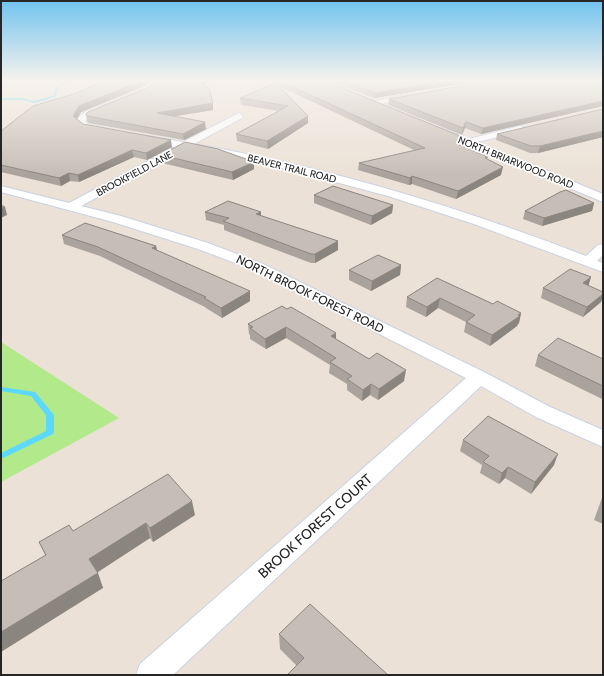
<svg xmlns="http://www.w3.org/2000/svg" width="604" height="676" font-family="Cabin,sans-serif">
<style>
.green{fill:#b1e98b}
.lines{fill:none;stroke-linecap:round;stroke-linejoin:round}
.stream{fill:#5cd9fa;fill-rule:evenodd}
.street-casing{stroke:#cbd1e2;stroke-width:2}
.street{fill:#fff;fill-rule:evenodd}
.wall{fill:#aaa39d}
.shaded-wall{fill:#8b857f}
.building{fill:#c6beb6;stroke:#8b857f}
.labels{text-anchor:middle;stroke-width:3.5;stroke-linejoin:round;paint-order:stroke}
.far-street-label{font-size:10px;fill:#262626;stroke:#fff}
.street-label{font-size:12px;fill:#262626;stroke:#fff}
.near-street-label{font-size:14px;fill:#262626;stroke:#fff}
</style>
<rect width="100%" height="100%" fill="#ebe1d6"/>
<!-- green -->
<path class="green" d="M1 342 119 418 1 482Z"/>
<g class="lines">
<!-- stream -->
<path class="stream" d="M66 80H68L57 90 56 96 47 100 34 103 23 100H1V98H23L34 101 45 98 54 95 55 89Z
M1 387 35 392 54 415V432L53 434 1 459V453L46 431V415L31 396 1 391Z"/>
<!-- street casing -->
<g class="street-casing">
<path id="street" d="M8 81 12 83 1 87V83Z
M412 94H415V98L374 105 370 103 374 101Z
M108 104H111L112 106 111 108 93 115 85 121 88 124 103 127 105 129 103 131C94 133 81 129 76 122 80 111 98 106 108 104Z
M239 113 243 116 242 118 194 144C328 167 459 207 586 256L598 245 603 244V255L597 261 603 263V272L474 224 388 196 264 163 186 149 81 206 121 216 208 243 261 263 486 373 550 407 603 430V447L536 417 481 386 173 675H136L140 664 466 378 251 269 198 249 113 222 1 192V186L69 203 175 147 145 141 143 139 145 137 148 136 183 142Z
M520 126 523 127 525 129 523 131 477 142 603 194V202L436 132 434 130 436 128H442L469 139Z"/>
</g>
<!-- street -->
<use href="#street" class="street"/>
</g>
<!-- wall -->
<path class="wall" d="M106 80H153L140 88 81 112 77 119 83 124 172 147 147 160 134 157 79 182 70 181 61 186 1 172V131L77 93Z
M158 80H207L208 83 203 85 213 103V110L175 116 206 129 184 140 89 123 87 121 86 114 147 88Z
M267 80H323L459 143 458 144 487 159 501 175 456 199 412 184 409 185 358 170 359 163 414 150 279 86 308 116V123L268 149 237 141 236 134 279 111 241 105 240 98 274 83Z
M327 80H483L374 98Z
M603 80V106L481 134 465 128 462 135 388 105 389 99Z
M603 109V137L538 153H530L496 140 497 134Z
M161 155 254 162V169L233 180 162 163Z
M314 195 393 205 392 213 371 225 314 203Z
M594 203 592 211 542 226 523 219 525 211Z
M205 212 261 216 338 250 315 263H311L224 230V225L206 220Z
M62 235 156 246 157 250 250 301 222 318 206 308 205 307 100 256 64 244Z
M401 265 400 275 371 291 349 280V270Z
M591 277 588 286 601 302 583 317 541 298 543 288Z
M437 278 493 304 521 313 519 323 518 324 517 326 490 346 464 332 466 322 438 308 426 317 406 307 407 297Z
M248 324 336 333V339L404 381 378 400 370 395 362 401 347 390V384L329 373 330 365 286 338 266 349 250 339V335L249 334Z
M538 355 603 359V397L602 399 535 366Z
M463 440 554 465 531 494 505 478 499 484 480 473 482 465 460 451Z
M603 495V524L594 520Z
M195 515 153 542 150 538 97 572 103 588 45 555 39 542 73 531Z
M279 634 388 675 296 665 280 649Z"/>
<!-- shaded-wall -->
<path class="shaded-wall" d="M143 80H153L140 88 81 112 75 122 73 116 79 106Z
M201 80H207L208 83 198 87 197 81Z
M452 80H483L374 98 375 93Z
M603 101V106L481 134 483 128Z
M213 103V110L158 119 157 113Z
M308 116V123L268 149 267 141Z
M205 122 206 129 184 140 183 134Z
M466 122 465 128 462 135 463 128Z
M603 131V137L538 153 540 146Z
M460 136 459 143 456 150 457 144Z
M171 140 172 147 147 160 146 153Z
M132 150 134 157 79 182 78 175Z
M254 162V169L233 180 232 172Z
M503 167 501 175 456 199 458 191Z
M69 173 70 181 61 186 59 178Z
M412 176V184L409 185 410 178Z
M594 203 592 211 542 226 544 218Z
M393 205 392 213 371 225 372 216Z
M5 207 7 215 1 218V208Z
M261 212V221L256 214Z
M338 241V250L315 263V254Z
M156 246 158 255 152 248Z
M401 265 400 275 371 291 372 281Z
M591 277 588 287 583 283Z
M250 291V301L222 318 221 308Z
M603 294V297L601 302 583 317 587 307Z
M440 298 438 308 426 317 427 307Z
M521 313 519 323 518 324 517 326 490 346 492 335Z
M286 327V338L266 349 265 339Z
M336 333V343L331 336Z
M406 370 404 381 378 400 379 389Z
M371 384 370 395 362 401 363 390Z
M558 454 554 465 531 494 535 482Z
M508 467 505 478 499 484 502 473Z
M192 501 195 515 153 542 150 528Z
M146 523 150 538 95 574 89 559Z
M98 573 103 588 1 652V632Z"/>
<!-- building -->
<path class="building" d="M106 80H143L139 82 79 106 73 116 83 124 171 140 146 153 132 150 78 175 69 173 59 178 1 165V131L33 106 77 93Z
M158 80H201L197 81 209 88 213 103 157 113 205 122 183 134 87 116 86 114 88 112 147 88Z
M278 80H323L460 136 457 144 488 157 485 158 503 167 458 191 412 176 410 178 359 163 425 148Z
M341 80H452L375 93Z
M494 80H603V101L483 128 466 122 463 128 389 99Z
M276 83 308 116 267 141 236 134 288 106 240 98Z
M603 109V131L540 146H531L497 134Z
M185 142 218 149 254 162 232 172 161 155Z
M333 186 393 205 372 216 314 195Z
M566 190 594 203 544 218 525 211 560 192Z
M228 201 261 212 256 214 338 241 315 254H311L223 221 229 218 205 212Z
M1 205 5 207 1 208Z
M85 223 156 246 152 248 250 291 221 308 204 298 206 297 98 247 62 235Z
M378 255 401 265 372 281 349 270Z
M570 269 591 277 583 283 603 292V294L587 307 543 288Z
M437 278 493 304 497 301 521 313 518 315 520 316 492 335 466 322 475 315 440 298 427 307 407 297Z
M282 306 287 309 291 307 336 333 331 336 369 359 377 353 406 370 379 389 371 384 363 390 347 379 352 376 330 362 336 358 286 327 265 339 250 328 253 327 248 324Z
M558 338 603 359V386L538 355Z
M488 416 558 454 535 482 508 467 502 473 483 462 489 456 463 440Z
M168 474 192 501 150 528 146 523 89 559 98 573 1 632V581L46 555 39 542 69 525 73 531Z
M310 604 388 675H287L304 658 279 634Z"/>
<!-- sky -->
<linearGradient id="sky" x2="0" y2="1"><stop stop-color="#70c3ef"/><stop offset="0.46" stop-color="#f6f2ed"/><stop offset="1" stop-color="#f6f2ed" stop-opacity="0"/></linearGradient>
<rect width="604" height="174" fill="url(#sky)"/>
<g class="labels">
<!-- far-street labels -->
<g class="far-street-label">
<text transform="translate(516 162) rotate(22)" y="4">NORTH BRIARWOOD ROAD</text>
<text transform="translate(292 168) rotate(14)" y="4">BEAVER TRAIL ROAD</text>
<text transform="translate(134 173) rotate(-28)" y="4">BROOKFIELD LANE</text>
</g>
<!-- street labels -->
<g class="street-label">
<text transform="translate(310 294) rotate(26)" y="4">NORTH BROOK FOREST ROAD</text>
</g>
<!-- near-street labels -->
<g class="near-street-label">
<text transform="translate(315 526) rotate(-42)" y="5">BROOK FOREST COURT</text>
</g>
</g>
<!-- border -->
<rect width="604" height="676" fill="none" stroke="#262626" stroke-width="4"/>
</svg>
